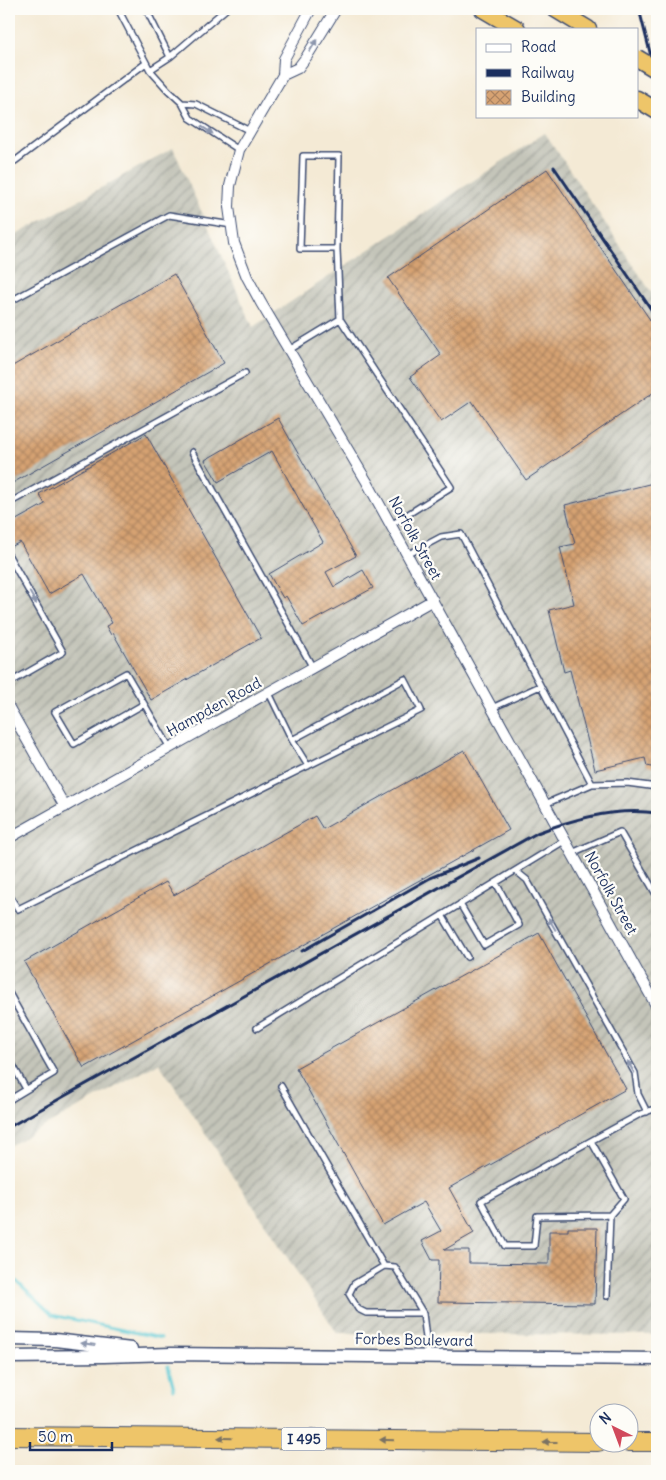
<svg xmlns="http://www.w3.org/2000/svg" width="666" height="1480" font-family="Delius,sans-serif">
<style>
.industrial{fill:url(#industrial-furrows)}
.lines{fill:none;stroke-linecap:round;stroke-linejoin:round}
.stream{stroke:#5ac7d2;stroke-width:3}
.building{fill:url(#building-cross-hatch)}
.service-casing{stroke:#3c4b70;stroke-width:8}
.minor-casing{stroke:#3c4b70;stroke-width:12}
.tertiary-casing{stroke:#3c4b70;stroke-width:15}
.trunk-casing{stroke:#3c4b70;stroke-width:19}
.motorway-casing{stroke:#3c4b70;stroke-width:20}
.service{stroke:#fff;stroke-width:5}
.minor{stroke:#fff;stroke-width:10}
.tertiary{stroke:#fff;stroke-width:12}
.trunk{stroke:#eec569;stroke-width:16}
.motorway{stroke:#eec569;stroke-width:18}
.rail{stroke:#1b2f5e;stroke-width:3}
.trunk-bridge-casing{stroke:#3c4b70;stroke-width:19;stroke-linecap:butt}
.trunk-bridge{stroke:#eec569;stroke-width:16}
.oneway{fill:#8d97ae}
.oneway2{fill:#7a7263}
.labels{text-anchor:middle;stroke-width:4.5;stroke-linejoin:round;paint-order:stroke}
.shield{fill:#fdfcf7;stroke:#5f6c8c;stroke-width:1}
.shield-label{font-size:14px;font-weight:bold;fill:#1b2f5e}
.street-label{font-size:15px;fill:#1b2f5e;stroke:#fdfcf7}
</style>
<defs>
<pattern id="industrial-furrows" width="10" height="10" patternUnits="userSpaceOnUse" patternTransform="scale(1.25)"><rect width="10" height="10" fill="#c4c5b9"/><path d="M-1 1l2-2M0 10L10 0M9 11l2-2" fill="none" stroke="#9ea09a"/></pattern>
<pattern id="building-cross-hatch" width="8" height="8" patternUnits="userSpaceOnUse" patternTransform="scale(1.25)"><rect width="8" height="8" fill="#d6a272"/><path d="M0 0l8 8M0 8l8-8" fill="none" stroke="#ad8461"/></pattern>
</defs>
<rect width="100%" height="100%" fill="#fdfcf7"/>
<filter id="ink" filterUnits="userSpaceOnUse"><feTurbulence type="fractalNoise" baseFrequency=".02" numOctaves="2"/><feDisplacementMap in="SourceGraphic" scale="10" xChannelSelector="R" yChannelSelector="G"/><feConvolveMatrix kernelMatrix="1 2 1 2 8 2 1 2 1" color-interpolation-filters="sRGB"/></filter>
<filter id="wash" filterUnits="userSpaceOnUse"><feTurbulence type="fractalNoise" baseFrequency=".0096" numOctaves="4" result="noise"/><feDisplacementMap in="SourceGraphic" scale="20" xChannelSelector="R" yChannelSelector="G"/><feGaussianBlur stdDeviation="1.12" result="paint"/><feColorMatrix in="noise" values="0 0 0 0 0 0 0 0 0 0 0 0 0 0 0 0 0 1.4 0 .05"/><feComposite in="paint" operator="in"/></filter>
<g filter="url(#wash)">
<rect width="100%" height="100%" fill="#f4ead5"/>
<!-- industrial -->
<path class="industrial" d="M545 133 657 301V1335L337 1333 159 1063 9 1146V239L173 148 253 327Z"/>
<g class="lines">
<!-- stream -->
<path class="stream" d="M9 1274 52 1315 161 1338
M168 1366 174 1389"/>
</g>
<g id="blocks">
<!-- building -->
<path class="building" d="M547 169 657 330V390L526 480 472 401 441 422 410 377 441 355 388 278Z
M174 274 224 363 9 485V368Z
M278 418 356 556 326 572 334 587 363 570 373 588 303 626 286 596 283 598 269 574 323 542 272 451 218 482 205 460Z
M146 434 261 638 151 700 113 633 111 635 106 626 112 623 84 574 49 594 20 542 9 548V524L45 504 39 494Z
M657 482V768L647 766 645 758 595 770 570 670 564 672 549 610 574 604 560 547 575 544 565 505Z
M464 750 509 830 84 1068 24 962 166 882 174 895 315 816 323 829Z
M539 933 626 1089 449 1188 474 1233 444 1250H469V1263L549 1264V1231H568V1228H597L595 1304 438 1302 439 1260H432L422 1241 441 1231 424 1202 383 1225 296 1068Z"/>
</g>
</g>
<g filter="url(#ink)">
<use href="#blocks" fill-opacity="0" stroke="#3c4b70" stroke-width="1"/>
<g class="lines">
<!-- service casing -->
<g class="service-casing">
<path id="service" d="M118 9 150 70 168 90 182 103 190 118 239 150
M146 9 170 57
M150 70 170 57 226 9
M182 103 196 104 250 131
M9 159 15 161 146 63
M337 249H300L303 156H339L337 249 340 319
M9 302 169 215 232 225
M289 350 340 319 451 487 391 525
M192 452 313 668
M9 503 245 373
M407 555 441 537 461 534 592 784 545 804
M9 556 63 652 9 683
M144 704 74 744 55 712 126 673 170 748
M492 708 540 686
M292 740 308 766
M592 784 627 783 657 787
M572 853 620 832 657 896
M516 871 527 880 635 1073 638 1094 647 1112
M9 895 18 909 421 710 405 679 292 740 269 693
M460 904 484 945 519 925 496 883
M442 915 467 957
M9 993 54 1073 9 1100
M257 1028 564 841
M9 1058 26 1089
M281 1086 384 1266 395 1267 423 1313 428 1355
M591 1141 624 1199 610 1215
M384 1266 354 1284 349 1294 358 1309 366 1313H423
M607 1296 610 1215 537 1216 534 1246H505L481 1201 640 1114 657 1108"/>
</g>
<!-- minor casing -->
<g class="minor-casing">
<path id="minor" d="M311 9 284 59 283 75 239 150 230 186 229 207 234 243 247 277 261 303 367 482 657 1007
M283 75 298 68 307 56 336 9
M9 708 65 807
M9 838 433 600"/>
</g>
<!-- tertiary casing -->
<g class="tertiary-casing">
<path id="tertiary" d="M9 1339 55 1340 131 1349
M9 1357 104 1356 171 1354 657 1359"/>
</g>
<!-- trunk casing -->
<g class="trunk-casing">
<path id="trunk" d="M483 9 517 29
M555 9 588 29
M637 99 657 111"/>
</g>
<!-- motorway casing -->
<g class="motorway-casing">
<path id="motorway" d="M9 1436 598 1442
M628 1442H657"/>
</g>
<!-- service -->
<use href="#service" class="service"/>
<!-- minor -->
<use href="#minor" class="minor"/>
<!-- tertiary -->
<use href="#tertiary" class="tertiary"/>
<!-- trunk -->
<use href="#trunk" class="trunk"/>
<!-- motorway -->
<use href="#motorway" class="motorway"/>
<!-- rail -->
<path class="rail" d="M639 9 657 80
M554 167 657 318
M302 951 430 878 479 858
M9 1127 537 833C575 818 616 807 657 813"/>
<!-- trunk-bridge casing -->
<g class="trunk-bridge-casing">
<path id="trunk-bridge" d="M637 58 657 70"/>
</g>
<!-- trunk-bridge -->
<use href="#trunk-bridge" class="trunk-bridge"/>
</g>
<!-- one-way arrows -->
<defs><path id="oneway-solid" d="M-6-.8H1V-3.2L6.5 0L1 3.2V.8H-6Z" transform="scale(1.25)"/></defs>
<g class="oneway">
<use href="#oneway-solid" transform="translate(313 46) rotate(-58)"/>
<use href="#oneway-solid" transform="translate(207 130) rotate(33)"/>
<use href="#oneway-solid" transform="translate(33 598) rotate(61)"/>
<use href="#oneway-solid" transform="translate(552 924) rotate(-120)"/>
<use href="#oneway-solid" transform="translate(631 1067) rotate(-119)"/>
<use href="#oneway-solid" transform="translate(88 1344) rotate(-173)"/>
</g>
<g class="oneway2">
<use href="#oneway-solid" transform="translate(225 1438) rotate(-179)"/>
<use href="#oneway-solid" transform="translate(387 1440) rotate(-179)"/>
<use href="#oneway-solid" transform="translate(550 1442) rotate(-180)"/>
</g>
</g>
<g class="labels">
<!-- shield labels -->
<rect class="shield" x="281.5" y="1427.5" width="45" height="23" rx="4"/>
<g class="shield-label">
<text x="304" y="1444">I 495</text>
</g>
<!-- street labels -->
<g class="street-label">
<text transform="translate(415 538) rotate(61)" y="5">Norfolk Street</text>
<text transform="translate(214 707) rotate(-29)" y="5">Hampden Road</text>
<text transform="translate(611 893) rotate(61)" y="5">Norfolk Street</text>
<text transform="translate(414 1340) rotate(1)" y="5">Forbes Boulevard</text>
</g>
</g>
<!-- margin -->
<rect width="666" height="1480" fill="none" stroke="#fdfcf7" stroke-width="30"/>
<!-- legend -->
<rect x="476" y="28" width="162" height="90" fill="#fdfcf7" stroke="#a3aaba"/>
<rect x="486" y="44" width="25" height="8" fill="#ffffff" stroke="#a3aaba"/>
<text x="521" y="52" font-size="15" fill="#1b2f5e">Road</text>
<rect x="486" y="69" width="25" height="8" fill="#1b2f5e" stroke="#a3aaba"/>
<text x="521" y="78" font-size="15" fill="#1b2f5e">Railway</text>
<rect x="486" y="90" width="25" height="15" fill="url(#building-cross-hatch)" stroke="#a3aaba"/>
<text x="521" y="102" font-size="15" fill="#1b2f5e">Building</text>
<!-- north arrow -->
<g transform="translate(614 1428) rotate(318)"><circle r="24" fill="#fdfcf7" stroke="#a3aaba"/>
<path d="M0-4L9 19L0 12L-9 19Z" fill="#d1495b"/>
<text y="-8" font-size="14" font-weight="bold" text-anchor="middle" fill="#1b2f5e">N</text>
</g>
<!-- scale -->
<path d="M30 1442v8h82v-8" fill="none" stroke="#1b2f5e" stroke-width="2.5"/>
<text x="38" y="1442" font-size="15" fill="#1b2f5e" stroke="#fdfcf7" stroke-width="4" paint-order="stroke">50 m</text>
</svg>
